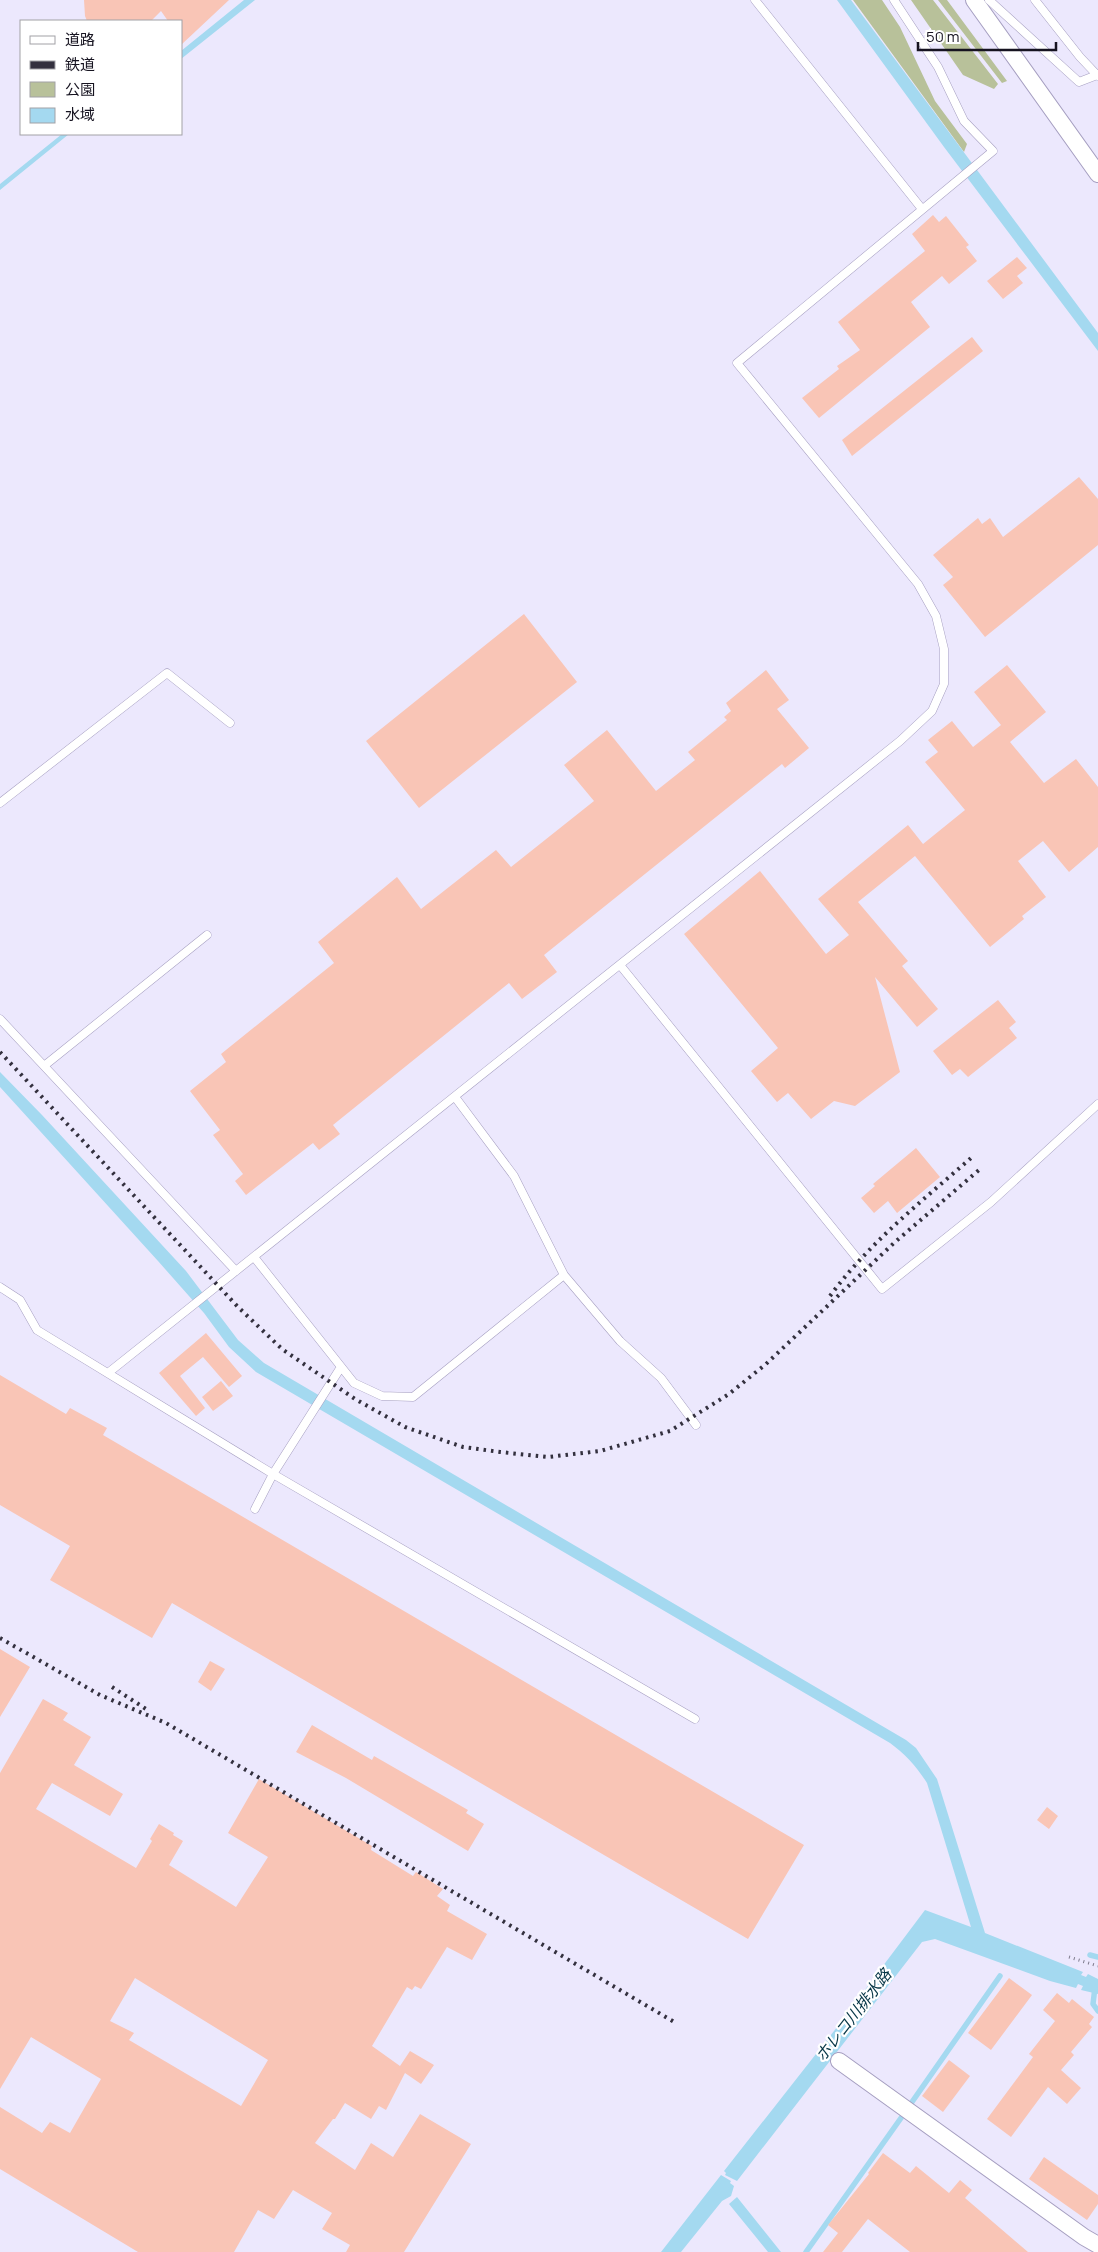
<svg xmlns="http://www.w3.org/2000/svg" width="1098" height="2252" font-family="Manrope,'Noto Sans JP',sans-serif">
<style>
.green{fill:#b8c19a}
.water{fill:#a4d9f0}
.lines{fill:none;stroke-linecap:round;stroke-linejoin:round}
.stream{stroke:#a4d9f0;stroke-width:5.5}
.building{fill:#f9c5b6;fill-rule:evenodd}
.lane-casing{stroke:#a69fc1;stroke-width:9}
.street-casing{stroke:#a69fc1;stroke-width:18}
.path{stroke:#7e7b8c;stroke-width:3;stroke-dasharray:1 4;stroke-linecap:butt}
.lane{stroke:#fff;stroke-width:8}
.street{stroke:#fff;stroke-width:16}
.rail{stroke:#33303e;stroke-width:4;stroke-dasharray:2.5 5;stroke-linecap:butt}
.labels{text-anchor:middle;stroke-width:4.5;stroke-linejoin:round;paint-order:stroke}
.water-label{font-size:16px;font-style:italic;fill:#063646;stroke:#fff}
</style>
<rect width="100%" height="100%" fill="#ece8fd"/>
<!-- green -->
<path class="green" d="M853 0H882L900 27 935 101 967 144 964 152Z
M911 0H933L998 84 994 89 963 75Z
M938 0H947L1007 81 1002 83Z"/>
<!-- water -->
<path class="water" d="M244 0H255L181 59V51Z
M837 0H851L1098 333V351L944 147Z
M62 134H69L0 190V184Z
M0 1072 42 1115 186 1271 238 1340 264 1363 906 1740 916 1748 937 1779 985 1933 1083 1972 1081 1975 1086 1977 1088 1974 1098 1979V1994L1081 1990 1083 1986 1078 1984 1076 1988 1050 1981 935 1939 922 1942 737 2181 725 2175 726 2173 724 2171 834 2031 925 1910 971 1927 927 1783C917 1767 905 1754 890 1743L256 1372 229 1347 204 1313 158 1261 0 1087Z
M721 2175 731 2181 730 2183 734 2186 731 2196 722 2201 681 2252H661Z
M737 2197 781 2252H768L729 2204Z"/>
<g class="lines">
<!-- stream -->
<path class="stream" d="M1090 1955 1098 1957
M1095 1987 1093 2004 1098 2011
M912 2102 1000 1976
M806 2252 901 2118"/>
</g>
<!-- building -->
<path class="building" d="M84 0H229L181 45V21H168L161 11 151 21H87L85 16Z
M933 215 939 222 946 216 969 245 966 247 977 261 949 284 942 276 911 302 930 327 819 418 802 398 839 369 837 366 860 350 838 322 925 251 912 234Z
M1017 257 1027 268 1017 276 1023 283 1003 299 987 281Z
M972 337 983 351 852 456 842 440Z
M1079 477 1098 499V545L985 637 943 585 953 577 933 555 978 518 982 524 990 518 1003 537Z
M524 614 577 682 419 808 366 741Z
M1007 665 1046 712 1010 742 1044 783 1076 759 1098 787V847L1069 872 1043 841 1018 861 1046 897 1022 916 1024 919 990 947 915 856 858 902 908 961 902 966 938 1009 917 1027 875 977 900 1072 855 1106 834 1101 811 1119 788 1093 777 1102 751 1071 778 1048 684 934 760 871 826 954 849 935 818 899 908 825 923 844 965 810 925 762 938 752 928 740 952 721 973 747 1001 725 974 692Z
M766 670 789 700 777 709 809 748 785 768 782 764 544 955 557 972 522 999 509 983 333 1125 340 1134 319 1150 313 1143 246 1195 235 1181 243 1174 213 1135 220 1130 190 1091 226 1062 221 1054 334 963 318 942 397 877 421 909 496 850 511 867 594 801 564 765 607 730 656 791 695 760 688 752 727 720 724 717 731 711 726 703Z
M998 1000 1016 1022 1009 1028 1017 1038 968 1077 960 1069 952 1075 933 1051Z
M916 1148 940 1177 897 1213 888 1201 874 1213 861 1198 875 1186 873 1184Z
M206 1333 242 1376 229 1387 203 1357 180 1376 205 1408 196 1416 159 1373Z
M0 1375 66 1414 70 1408 107 1428 103 1435 804 1845 748 1939 172 1603 152 1638 50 1580 70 1546 0 1505Z
M221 1381 233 1396 213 1411 202 1397Z
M0 1649 30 1667 0 1717Z
M210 1661 225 1669 211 1691 198 1682Z
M43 1699 68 1713 63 1720 91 1737 74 1765 123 1794 110 1816 52 1783 36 1809 136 1868 152 1841 150 1839 159 1824 174 1833 173 1835 183 1841 169 1865 236 1907 268 1857 228 1833 259 1779 372 1846 371 1850 413 1876 416 1872 443 1889 437 1896 450 1905 447 1911 487 1934 472 1960 447 1947 421 1989 415 1986 412 1990 407 1987 372 2046 400 2066 410 2051 434 2065 421 2084 405 2073 386 2110 379 2106 371 2119 345 2103 335 2119H333L315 2143 355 2170 371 2143 393 2157 420 2114 471 2144 404 2252H346L350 2245 322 2229 332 2213 293 2190 274 2219 258 2210 234 2252H138L0 2169V2107L42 2133 50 2122 70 2133 101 2079 31 2037 0 2089V1773ZM135 1978 268 2060 241 2106 129 2040 134 2033 110 2021Z
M312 1725 372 1760 374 1756 468 1810 466 1813 484 1824 468 1851 346 1778 296 1752Z
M1047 1807 1058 1816 1049 1829 1037 1820Z
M1009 1978 1032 1995 991 2050 968 2033Z
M1057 1993 1069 2003 1072 1999 1094 2017 1089 2024 1092 2027 1071 2052 1074 2055 1061 2070 1081 2088 1067 2104 1048 2087 1011 2137 987 2119 1033 2057 1029 2054 1055 2021 1043 2010Z
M949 2060 970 2076 943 2112 922 2096Z
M883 2153 910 2173 916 2166 949 2193 960 2180 972 2190 965 2198 1028 2252H910L868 2219 842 2252H823L838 2233 828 2225 869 2174 868 2173Z
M1044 2157 1098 2195V2204L1087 2220 1029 2179Z"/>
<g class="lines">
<!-- lane casing -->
<g class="lane-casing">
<path id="lane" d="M755 0 922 209
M989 0 1079 82 1097 75
M1035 0 1080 57 1098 76
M0 803 167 673 230 723
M620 965 882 1289 991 1202 1098 1104
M0 1019 236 1271
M44 1066 207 935
M455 1097 514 1176 564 1275 620 1341 661 1378 696 1425
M254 1257 354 1383 382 1396 413 1397 564 1275
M0 1287 20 1300 37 1330 273 1474 695 1719
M108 1373 900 741 932 711 944 684V649L936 616 918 584 737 363 993 151 964 121 938 67 894 0
M255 1509 273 1474 341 1367"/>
</g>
<!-- street casing -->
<g class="street-casing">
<path id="street" d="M974 0 1098 174
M839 2061 1084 2237 1098 2245"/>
</g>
<!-- path -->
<path class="path" d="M1069 1957 1098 1966"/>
<!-- lane -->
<use href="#lane" class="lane"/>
<!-- street -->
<use href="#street" class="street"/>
<!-- rail -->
<path class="rail" d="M0 1052 238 1307 282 1349 355 1399 405 1427 463 1447 500 1452 548 1457 600 1451 670 1431 729 1394 766 1364 895 1242 979 1170
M830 1296C869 1243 922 1201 971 1158
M0 1638 100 1695 166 1723 676 2023
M112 1687 146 1709"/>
</g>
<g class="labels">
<!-- water labels -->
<g class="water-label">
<text transform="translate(853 2015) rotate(-52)" y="6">ホレコ川排水路</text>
</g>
</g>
<!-- legend -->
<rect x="20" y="20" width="162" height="115" fill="#ffffff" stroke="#a2a1a6"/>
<rect x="30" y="36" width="25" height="8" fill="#ffffff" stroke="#a2a1a6"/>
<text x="65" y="45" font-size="15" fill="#161320">道路</text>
<rect x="30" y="61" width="25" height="8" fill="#33303e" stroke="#a2a1a6"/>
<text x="65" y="70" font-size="15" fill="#161320">鉄道</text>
<rect x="30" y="82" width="25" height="15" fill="#b8c19a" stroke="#a2a1a6"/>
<text x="65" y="95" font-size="15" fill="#161320">公園</text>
<rect x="30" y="108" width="25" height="15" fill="#a4d9f0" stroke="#a2a1a6"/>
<text x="65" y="120" font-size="15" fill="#161320">水域</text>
<!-- scale -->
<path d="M918 42v8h138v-8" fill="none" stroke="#161320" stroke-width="2.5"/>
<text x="926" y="42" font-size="15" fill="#161320" stroke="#ffffff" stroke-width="4" paint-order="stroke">50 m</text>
</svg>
